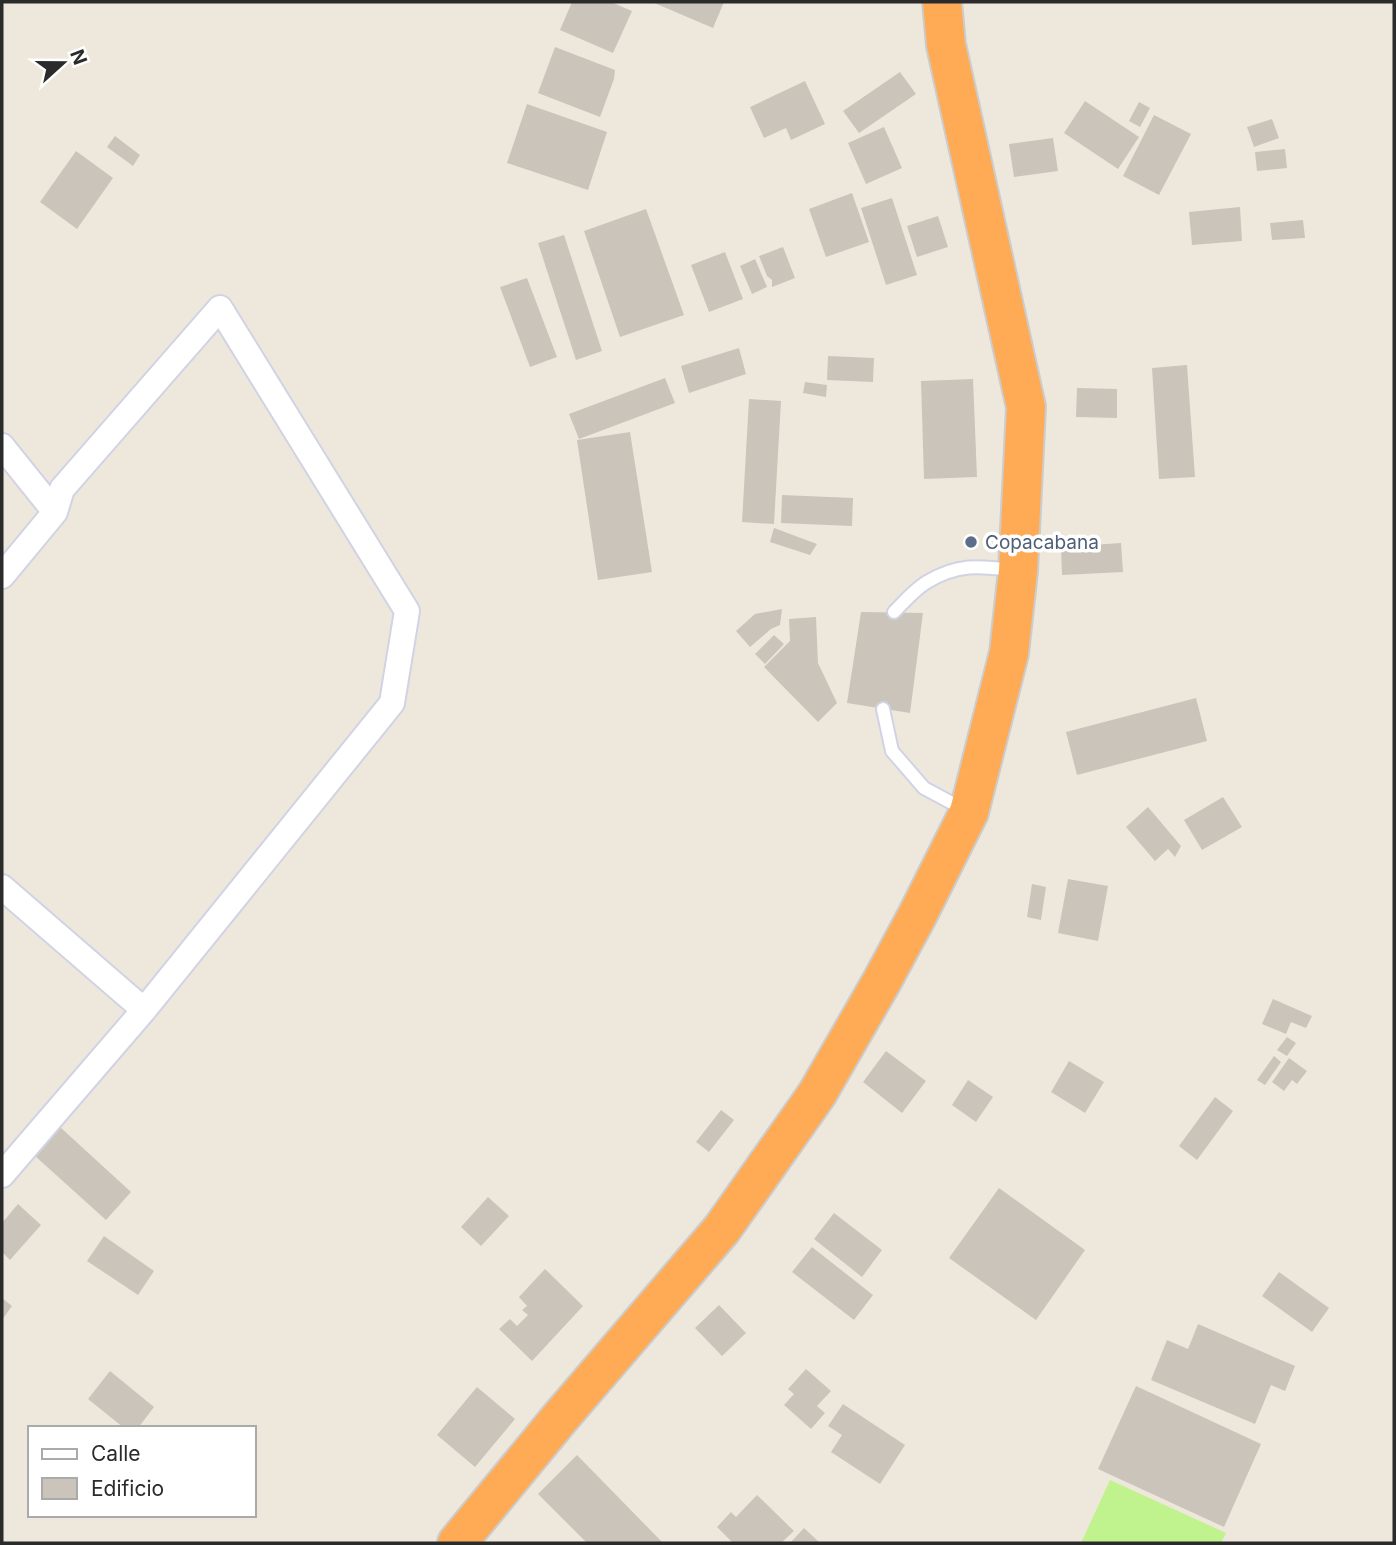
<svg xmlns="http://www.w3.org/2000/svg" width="1396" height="1545" font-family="Inter,sans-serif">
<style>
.pitch{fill:#c0f28e}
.building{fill:#cac4bb}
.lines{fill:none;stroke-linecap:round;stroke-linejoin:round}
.lane-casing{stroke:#d1d3e5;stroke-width:16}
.street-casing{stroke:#d1d3e5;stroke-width:28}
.highway-casing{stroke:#ccc;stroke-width:42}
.lane{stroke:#fff;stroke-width:12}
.street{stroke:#fff;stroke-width:24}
.highway{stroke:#ffab56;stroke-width:38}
.service-dot{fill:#5c6f8a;stroke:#fff;stroke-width:2.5}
.labels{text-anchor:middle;stroke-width:7;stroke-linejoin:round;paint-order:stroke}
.service-label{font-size:19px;fill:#4e5e75;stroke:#fff;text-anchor:start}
</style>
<rect width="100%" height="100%" fill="#eee8dc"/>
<!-- pitch -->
<path class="pitch" d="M1110 1480 1226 1533 1221 1543H1081Z"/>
<!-- building -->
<path class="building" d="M572 2H611L632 11 613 53 560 30Z
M652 2H724L713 28Z
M555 47 615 70 614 79 600 117 538 93Z
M900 72 916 94 859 133 843 111Z
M805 81 825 124 791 140 786 128 764 138 750 107Z
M1085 101 1139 137 1118 169 1064 133Z
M1139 102 1150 108 1140 127 1129 121Z
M527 104 607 132 588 190 507 163Z
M1154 115 1191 134 1159 195 1123 176Z
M1272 119 1279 138 1254 147 1247 127Z
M884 127 902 168 866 184 848 143Z
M115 136 140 155 133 166 107 147Z
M1053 138 1058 171 1014 177 1009 144Z
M1285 149 1287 168 1257 171 1255 152Z
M76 151 113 178 77 229 40 202Z
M852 193 869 242 826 257 809 209Z
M892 198 917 275 886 285 861 208Z
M1240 207 1242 241 1192 245 1189 212Z
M646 209 684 315 620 337 584 231Z
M938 216 948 247 917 257 907 226Z
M1303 220 1305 238 1272 240 1270 223Z
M564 235 602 351 576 360 538 243Z
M783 247 795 278 772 287V280L767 276 759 256Z
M725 252 743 299 709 312 691 265Z
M755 259 767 287 752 294 740 266Z
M527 278 557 357 530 367 500 287Z
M739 348 746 374 689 393 681 366Z
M828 356 874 358 873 382 827 380Z
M1187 365 1195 477 1159 479 1152 368Z
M665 378 675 403 579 439 569 414Z
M973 379 977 477 924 479 921 381Z
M805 382 827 385 826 397 803 393Z
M1077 388 1117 389V418L1076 417Z
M749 399 781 401 774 524 742 522Z
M630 432 652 572 598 580 577 440Z
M782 495 853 498 852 526 781 523Z
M774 528 817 544 810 555 770 542Z
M1121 543 1123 572 1062 575 1061 547Z
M782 609 780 625 771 629 750 647 736 631 755 614Z
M861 612 923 613 910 713 847 703Z
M816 617 818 663 837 703 818 722 764 667 790 641 789 619Z
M774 635 784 644 765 664 755 654Z
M1196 698 1207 741 1077 775 1066 732Z
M1223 797 1242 827 1202 850 1184 820Z
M1148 807 1181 846 1175 857 1168 849 1155 861 1126 827Z
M1068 879 1108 886 1098 941 1058 933Z
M1032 884 1046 887 1041 920 1027 917Z
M1273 999 1312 1016 1306 1028 1291 1022 1286 1034 1262 1024Z
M1287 1037 1296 1043 1287 1056 1277 1050Z
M886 1051 926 1081 902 1113 863 1082Z
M1274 1056 1281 1062 1265 1085 1257 1080Z
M1289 1058 1307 1071 1297 1084 1292 1080 1284 1091 1272 1082Z
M1069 1061 1104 1082 1085 1113 1051 1092Z
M968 1080 993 1097 976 1122 952 1105Z
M1215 1097 1233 1111 1197 1160 1179 1146Z
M721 1110 734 1120 709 1152 696 1142Z
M60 1127 131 1192 106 1220 35 1156Z
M999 1188 1085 1250 1036 1320 949 1258Z
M488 1197 509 1216 481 1246 461 1227Z
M18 1204 41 1225 10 1260 2 1252V1223Z
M834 1213 882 1250 862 1277 814 1239Z
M104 1236 154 1271 138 1295 87 1261Z
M812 1247 873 1295 854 1320 792 1272Z
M545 1269 583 1306 532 1361 499 1329 510 1319 517 1326 528 1315 522 1310 527 1306 519 1297Z
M1279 1272 1329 1308 1312 1332 1262 1296Z
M2 1298 12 1306 2 1320Z
M719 1305 746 1333 722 1356 695 1328Z
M1198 1324 1295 1366 1285 1391 1271 1385 1255 1424 1151 1380 1167 1340 1188 1349Z
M806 1369 831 1391 817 1406 825 1413 811 1429 784 1405 794 1394 788 1389Z
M110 1371 154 1407 138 1428H124L88 1399Z
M1136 1386 1261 1444 1224 1527 1098 1469Z
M477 1387 515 1419 475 1467 437 1435Z
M843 1404 905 1445 880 1484 831 1452 842 1435 828 1426Z
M577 1455 663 1543H587L538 1494Z
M757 1495 794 1531 781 1543H733L717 1527 731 1512 736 1517Z
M804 1528 820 1543H790Z"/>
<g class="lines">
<!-- lane casing -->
<g class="lane-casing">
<path id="lane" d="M894 612C904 602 915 589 927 582 958 563 980 566 1014 570
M883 709 892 751 924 788 965 810"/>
</g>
<!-- street casing -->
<g class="street-casing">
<path id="street" d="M2 446 55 512 2 576
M2 887 144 1010
M2 1175 144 1010 392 703 407 611 220 308 62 489 55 512"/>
</g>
<!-- highway casing -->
<g class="highway-casing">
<path id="highway" d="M457 1543 559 1419 722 1229 817 1094 882 981 918 914 969 812 1009 653 1018 571 1026 407 946 45 942 2"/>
</g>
<!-- lane -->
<use href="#lane" class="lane"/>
<!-- street -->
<use href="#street" class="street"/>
<!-- highway -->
<use href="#highway" class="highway"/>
</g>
<!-- markers -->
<circle class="service-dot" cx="971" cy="542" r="7"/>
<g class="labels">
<!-- service labels -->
<g class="service-label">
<text x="985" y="549">Copacabana</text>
</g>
</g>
<!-- border -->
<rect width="1396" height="1545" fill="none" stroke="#2b2b2b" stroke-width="7"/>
<!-- legend -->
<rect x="28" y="1426" width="228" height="91" fill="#ffffff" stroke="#aaaaaa" stroke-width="2"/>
<rect x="42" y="1449" width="35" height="10" fill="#ffffff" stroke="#aaaaaa" stroke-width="2"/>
<text x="91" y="1461" font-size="21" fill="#2b2b2b">Calle</text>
<rect x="42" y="1478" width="35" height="21" fill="#cac4bb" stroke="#aaaaaa" stroke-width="2"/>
<text x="91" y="1496" font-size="21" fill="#2b2b2b">Edificio</text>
<!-- north arrow -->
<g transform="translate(63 63) rotate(69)" stroke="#ffffff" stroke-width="5" paint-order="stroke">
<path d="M0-5L12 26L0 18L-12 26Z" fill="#2b2b2b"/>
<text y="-10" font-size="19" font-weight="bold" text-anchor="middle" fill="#2b2b2b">N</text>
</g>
</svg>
